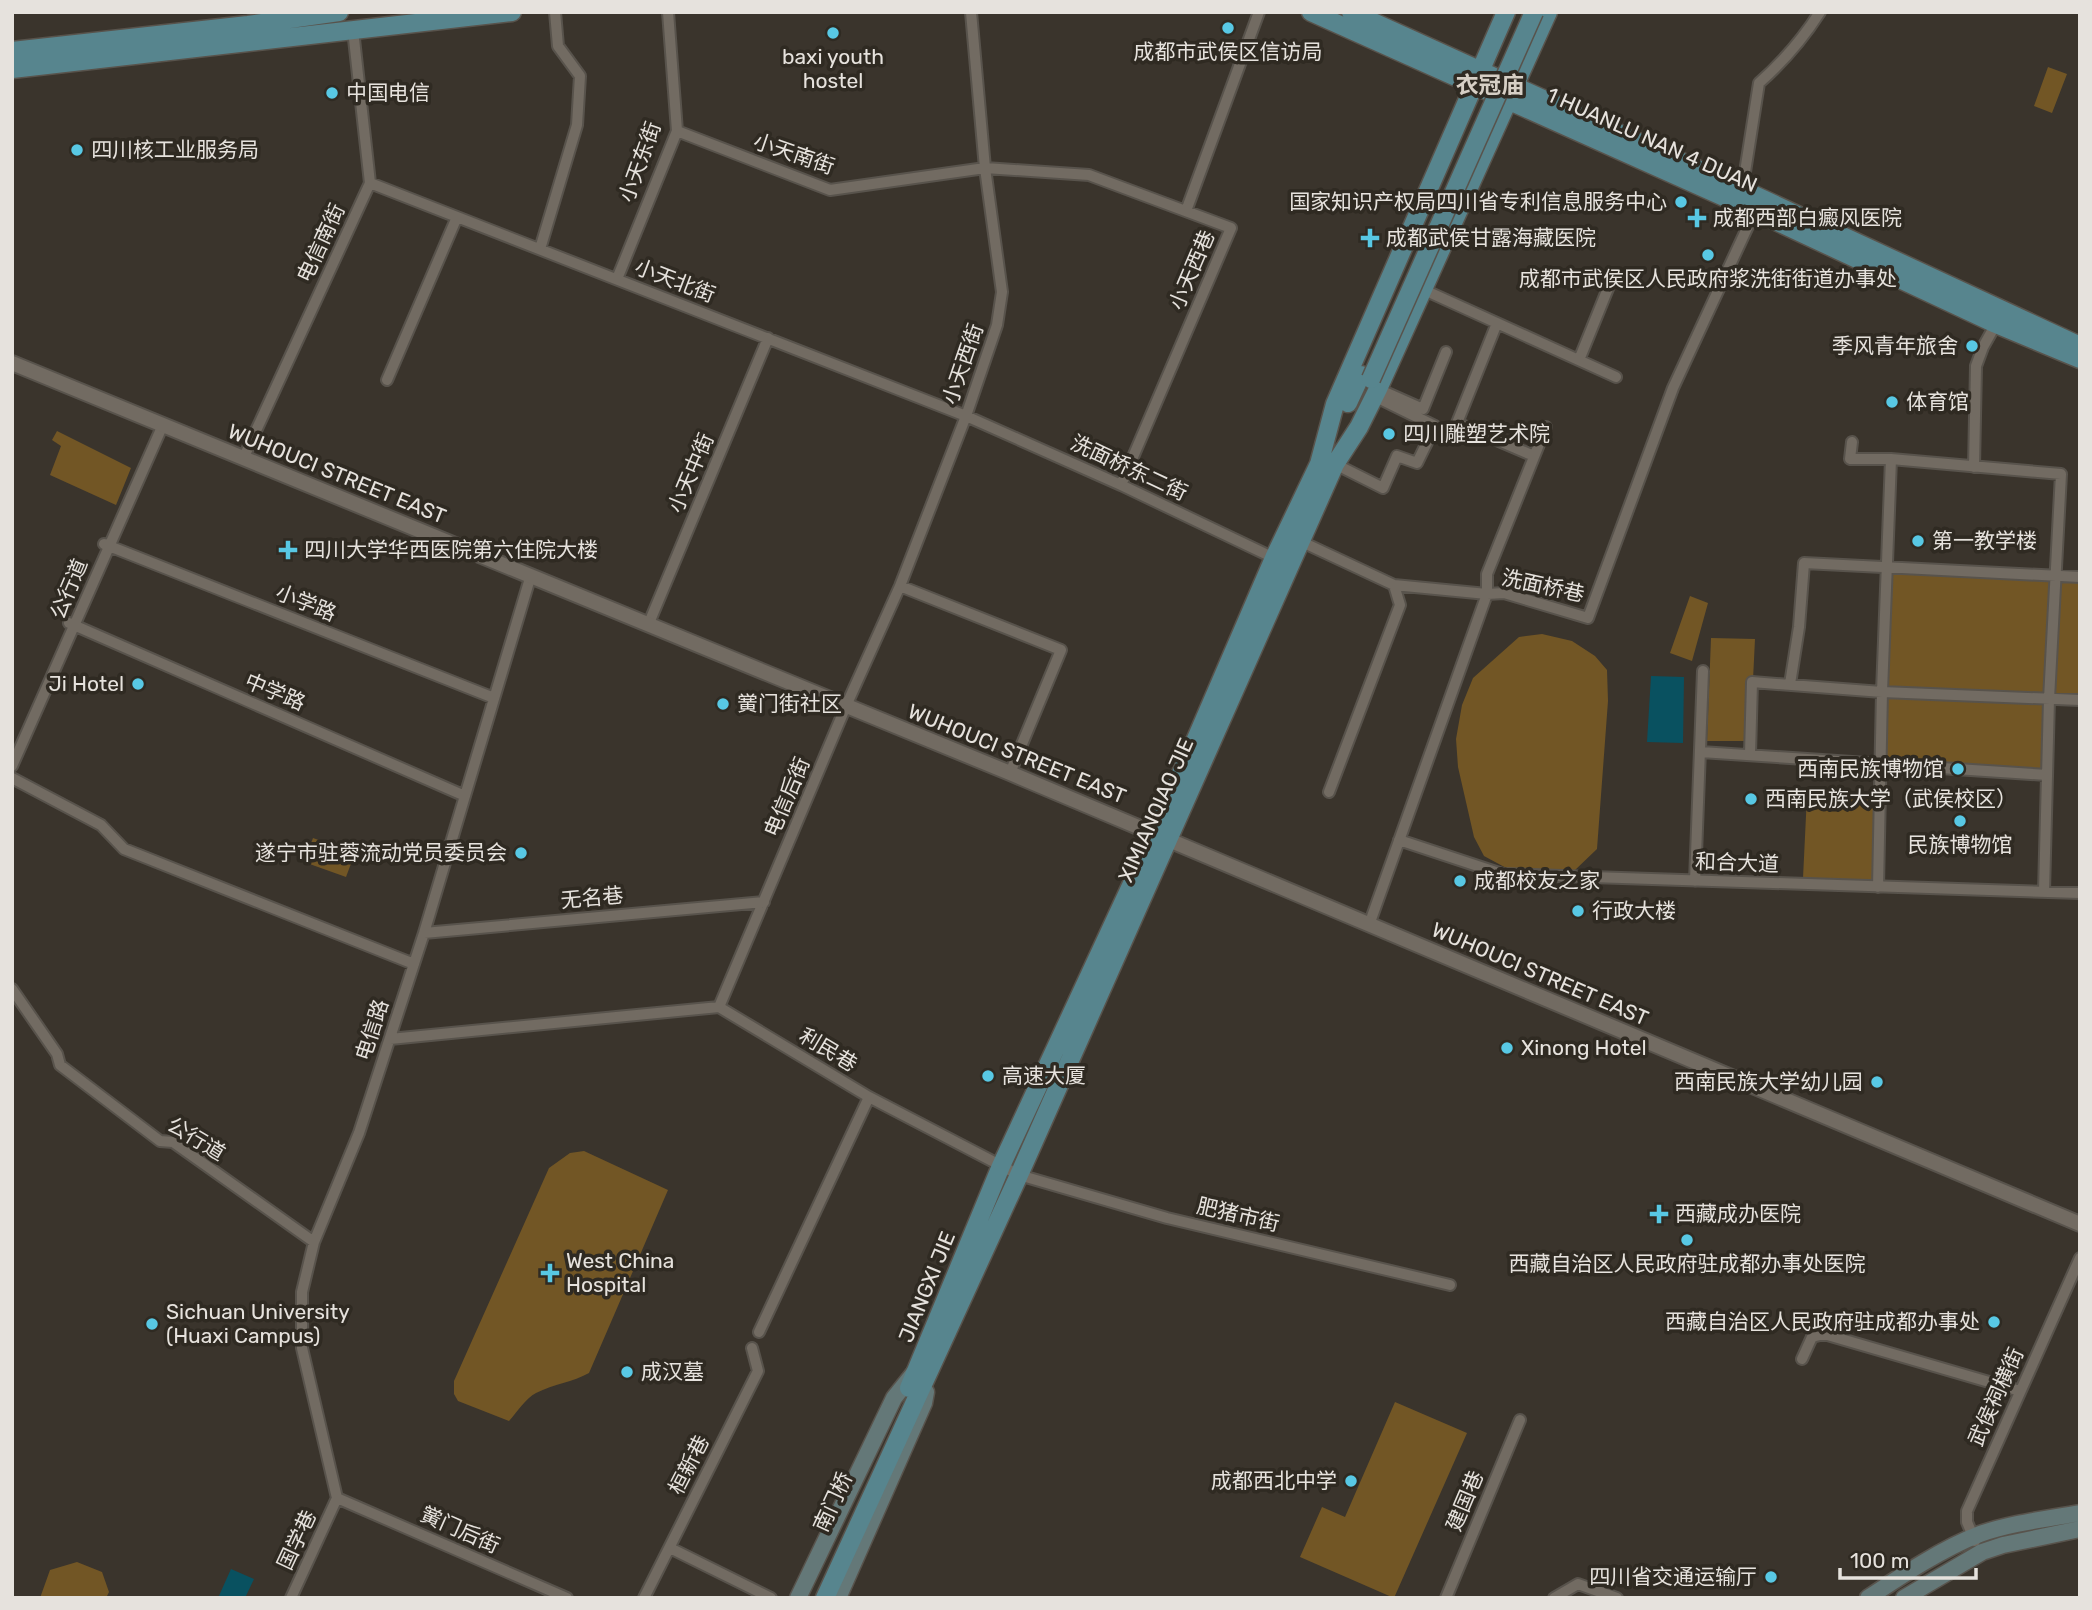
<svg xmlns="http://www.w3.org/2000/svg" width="2092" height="1610" font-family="Rubik,'Noto Sans SC',sans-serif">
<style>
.green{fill:#725625}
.water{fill:#095160}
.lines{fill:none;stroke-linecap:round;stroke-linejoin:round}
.minor-casing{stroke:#58534c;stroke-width:14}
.tertiary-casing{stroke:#58534c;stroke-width:18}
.secondary-casing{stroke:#58534c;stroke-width:19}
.primary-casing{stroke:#58534c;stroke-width:21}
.minor{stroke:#726b62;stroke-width:10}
.tertiary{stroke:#726b62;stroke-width:14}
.secondary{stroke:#647878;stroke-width:16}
.primary{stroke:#57858e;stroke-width:18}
.primary-bridge-casing{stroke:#58534c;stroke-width:21;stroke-linecap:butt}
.primary-bridge{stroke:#57858e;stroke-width:18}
.poi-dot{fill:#58c8e4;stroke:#2f2a22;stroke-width:2.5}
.labels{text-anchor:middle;stroke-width:7;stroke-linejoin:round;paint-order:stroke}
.poi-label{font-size:21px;fill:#e6e2dd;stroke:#2f2a22;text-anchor:start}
.street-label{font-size:21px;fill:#e6e2dd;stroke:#2f2a22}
.neighbourhood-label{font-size:23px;font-weight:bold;fill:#d6cfc5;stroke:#2f2a22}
</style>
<rect width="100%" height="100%" fill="#3a342c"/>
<!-- green -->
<path class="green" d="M2048 67 2067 74 2052 113 2034 106Z
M57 431 131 468 116 505 50 475 61 446 52 440Z
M1888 566 2080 577V700L2049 699 2047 775 1880 763Z
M1690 596 1708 603 1692 661 1670 653Z
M1542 634 1572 641 1595 656 1607 670 1608 701 1597 849 1574 871 1510 870 1484 856 1474 837 1458 767 1456 739 1462 705 1473 678 1519 637Z
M1711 638 1755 639 1750 741H1707Z
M1807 795 1876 797 1872 881 1803 878Z
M313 838 355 853 346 877 304 862Z
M584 1151 668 1190 589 1373C573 1382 554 1384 536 1393 526 1398 517 1412 509 1421L458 1401 454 1394V1381L549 1168 570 1153Z
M1395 1402 1467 1433 1394 1598 1300 1557 1322 1507 1345 1517Z
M77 1562 102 1572 109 1592 106 1598H40L50 1570Z"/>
<!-- water -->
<path class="water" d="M1651 676 1684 677 1683 743 1647 742Z
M231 1569 254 1579 245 1598H218Z"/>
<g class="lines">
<!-- minor casing -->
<g class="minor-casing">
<path id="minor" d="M971 12 985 168 1002 292 997 325 966 416 900 586 846 706 719 1007 869 1097 1019 1175 1167 1218 1450 1285
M677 131 830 190 985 168 1089 175 1231 228 1121 485
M370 183 966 416 1121 485 1274 558
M1739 188 1745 172 1759 83C1783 62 1802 40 1820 12
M1186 211 1259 12
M540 249 577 125 580 76 558 46 555 12
M617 279 677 131 668 12
M1422 289 1616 377
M1497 323 1457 423 1534 456
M1579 360 1613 276
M387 380 457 217
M1378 389 1423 409 1446 352
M1852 442 1850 459H1891L2061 474 2049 699 2044 892
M243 459 370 183 353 30
M1335 464 1383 488 1397 456 1417 463 1435 426 1374 396
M1974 467 1976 366 1983 347 1996 324
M1302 542 1394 585 1487 594 1504 593 1588 618 1673 388 1755 211
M104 544 494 698
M900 586 1061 650 1010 773
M69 623 465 796
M649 623 768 338
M1790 684 1799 627 1804 563 2080 577
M1701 752 2047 775
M1750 754 1752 682 1882 692 2080 700
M12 766 162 427
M12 778 101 825 124 849 414 964
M1329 792 1400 605 1394 585
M1399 840 1502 874 2080 893
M1695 881 1703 671
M1878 887 1882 692 1891 459
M1369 925 1487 594V574L1546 427
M424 933 764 902
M12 989 57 1054 60 1065 160 1141 173 1142 314 1242
M390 1039 719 1007
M759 1332 869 1097
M1802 1359 1812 1337 1824 1334 2020 1391
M337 1498 302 1348V1292L314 1242 359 1133 424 933 531 575
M337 1498 567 1598
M1975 1541 1967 1522V1511L2080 1258
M670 1548 771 1598
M291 1598 337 1498
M644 1598 758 1371 752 1348
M1446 1598 1520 1420
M1554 1598 1578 1584 1617 1598"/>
</g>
<!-- tertiary casing -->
<g class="tertiary-casing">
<path id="tertiary" d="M12 363 1010 773 2080 1224"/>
</g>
<!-- secondary casing -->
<g class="secondary-casing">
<path id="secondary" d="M798 1598 894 1398 914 1373
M838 1598 924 1403 926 1392
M1868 1598C1901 1576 1943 1548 1980 1534 2011 1523 2047 1519 2080 1513
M1904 1598 1982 1552 2003 1545 2080 1529"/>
</g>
<!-- primary casing -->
<g class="primary-casing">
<path id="primary" d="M1311 12 1733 201 1996 324 2080 359
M1351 12 1739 188 2080 346
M12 51 248 25 339 12
M12 69 512 12
M1348 403 1361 375
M909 1388 1001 1166 1155 834 1274 558 1319 464 1335 404 1506 12
M825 1598 1019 1175 1335 464 1359 427 1378 389 1548 12"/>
</g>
<!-- minor -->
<use href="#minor" class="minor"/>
<!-- tertiary -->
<use href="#tertiary" class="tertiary"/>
<!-- secondary -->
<use href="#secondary" class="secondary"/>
<!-- primary -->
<use href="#primary" class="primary"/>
<!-- primary-bridge casing -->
<g class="primary-bridge-casing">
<path id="primary-bridge" d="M1371 379 1534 12"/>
</g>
<!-- primary-bridge -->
<use href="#primary-bridge" class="primary-bridge"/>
</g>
<!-- markers -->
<g class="poi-dot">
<circle cx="1228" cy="28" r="7"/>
<circle cx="833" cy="33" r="7"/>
<circle cx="332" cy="93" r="7"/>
<circle cx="77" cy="150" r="7"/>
<circle cx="1681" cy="202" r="7"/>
<path d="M1693.5 207.5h7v7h7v7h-7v7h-7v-7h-7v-7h7z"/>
<path d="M1366.5 227.5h7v7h7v7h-7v7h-7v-7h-7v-7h7z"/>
<circle cx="1708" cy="255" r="7"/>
<circle cx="1972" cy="346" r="7"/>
<circle cx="1892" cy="402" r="7"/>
<circle cx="1389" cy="434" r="7"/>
<circle cx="1918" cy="541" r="7"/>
<path d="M284.5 539.5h7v7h7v7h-7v7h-7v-7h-7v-7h7z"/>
<circle cx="138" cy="684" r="7"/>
<circle cx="723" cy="704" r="7"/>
<circle cx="1958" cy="769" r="7"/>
<circle cx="1751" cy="799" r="7"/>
<circle cx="1960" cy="821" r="7"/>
<circle cx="521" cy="853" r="7"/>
<circle cx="1460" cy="881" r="7"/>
<circle cx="1578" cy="911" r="7"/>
<circle cx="1507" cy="1048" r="7"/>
<circle cx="988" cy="1076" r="7"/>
<circle cx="1877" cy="1082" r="7"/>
<path d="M1655.5 1203.5h7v7h7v7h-7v7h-7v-7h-7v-7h7z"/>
<circle cx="1687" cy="1240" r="7"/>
<path d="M546.5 1262.5h7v7h7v7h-7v7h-7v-7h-7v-7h7z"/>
<circle cx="1994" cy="1322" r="7"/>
<circle cx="152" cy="1324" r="7"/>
<circle cx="627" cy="1372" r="7"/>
<circle cx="1351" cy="1481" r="7"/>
<circle cx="1771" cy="1577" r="7"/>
</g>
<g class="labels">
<!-- poi labels -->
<g class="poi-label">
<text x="1228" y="59" text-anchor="middle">成都市武侯区信访局</text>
<text x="833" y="64" text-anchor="middle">baxi youth<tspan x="833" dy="24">hostel</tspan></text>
<text x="346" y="100">中国电信</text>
<text x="91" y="157">四川核工业服务局</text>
<text x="1667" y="209" text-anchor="end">国家知识产权局四川省专利信息服务中心</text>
<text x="1713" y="225">成都西部白癜风医院</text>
<text x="1386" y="245">成都武侯甘露海藏医院</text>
<text x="1708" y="286" text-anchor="middle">成都市武侯区人民政府浆洗街街道办事处</text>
<text x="1958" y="353" text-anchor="end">季风青年旅舍</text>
<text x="1906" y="409">体育馆</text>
<text x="1403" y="441">四川雕塑艺术院</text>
<text x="1932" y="548">第一教学楼</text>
<text x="304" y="557">四川大学华西医院第六住院大楼</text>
<text x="124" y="691" text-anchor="end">Ji Hotel</text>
<text x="737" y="711">黉门街社区</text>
<text x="1944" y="776" text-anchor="end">西南民族博物馆</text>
<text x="1765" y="806">西南民族大学（武侯校区）</text>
<text x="1960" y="852" text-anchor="middle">民族博物馆</text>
<text x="507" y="860" text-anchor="end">遂宁市驻蓉流动党员委员会</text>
<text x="1474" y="888">成都校友之家</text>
<text x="1592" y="918">行政大楼</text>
<text x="1521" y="1055">Xinong Hotel</text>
<text x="1002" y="1083">高速大厦</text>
<text x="1863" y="1089" text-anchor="end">西南民族大学幼儿园</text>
<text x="1675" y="1221">西藏成办医院</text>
<text x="566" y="1268">West China<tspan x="566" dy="24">Hospital</tspan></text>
<text x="1687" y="1271" text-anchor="middle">西藏自治区人民政府驻成都办事处医院</text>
<text x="166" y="1319">Sichuan University<tspan x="166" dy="24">(Huaxi Campus)</tspan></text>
<text x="1980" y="1329" text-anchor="end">西藏自治区人民政府驻成都办事处</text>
<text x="641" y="1379">成汉墓</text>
<text x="1337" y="1488" text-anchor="end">成都西北中学</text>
<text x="1757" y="1584" text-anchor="end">四川省交通运输厅</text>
</g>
<!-- street labels -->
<g class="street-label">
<text transform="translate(1652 140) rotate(24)" y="7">1 HUANLU NAN 4 DUAN</text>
<text transform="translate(794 154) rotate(19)" y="7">小天南街</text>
<text transform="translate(640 162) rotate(-70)" y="7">小天东街</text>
<text transform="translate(321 243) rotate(-65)" y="7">电信南街</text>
<text transform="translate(1192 270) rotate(-67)" y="7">小天西巷</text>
<text transform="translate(675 281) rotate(21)" y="7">小天北街</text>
<text transform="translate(963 364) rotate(-71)" y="7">小天西街</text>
<text transform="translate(1129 468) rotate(25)" y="7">洗面桥东二街</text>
<text transform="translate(691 473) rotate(-67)" y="7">小天中街</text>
<text transform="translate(337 474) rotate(22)" y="7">WUHOUCI STREET EAST</text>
<text transform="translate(1543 586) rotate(12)" y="7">洗面桥巷</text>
<text transform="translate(69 589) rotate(-67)" y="7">公行道</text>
<text transform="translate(306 603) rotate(22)" y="7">小学路</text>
<text transform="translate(275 692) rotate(23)" y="7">中学路</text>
<text transform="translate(1017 754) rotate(22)" y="7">WUHOUCI STREET EAST</text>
<text transform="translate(787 797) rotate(-67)" y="7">电信后街</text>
<text transform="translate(1156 810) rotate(-66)" y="7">XIMIANQIAO JIE</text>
<text transform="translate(1737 863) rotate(2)" y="7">和合大道</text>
<text transform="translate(592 898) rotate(-5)" y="7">无名巷</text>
<text transform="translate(1540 974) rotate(23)" y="7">WUHOUCI STREET EAST</text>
<text transform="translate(372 1030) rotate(-72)" y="7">电信路</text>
<text transform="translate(828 1050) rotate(31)" y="7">利民巷</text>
<text transform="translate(196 1139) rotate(31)" y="7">公行道</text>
<text transform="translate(1238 1215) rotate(13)" y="7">肥猪市街</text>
<text transform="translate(927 1287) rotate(-68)" y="7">JIANGXI JIE</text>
<text transform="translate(1996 1397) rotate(-66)" y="7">武侯祠横街</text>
<text transform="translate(689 1465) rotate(-63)" y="7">桓新巷</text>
<text transform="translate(1465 1501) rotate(-67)" y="7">建国巷</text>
<text transform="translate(833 1502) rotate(-65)" y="7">南门桥</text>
<text transform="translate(460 1530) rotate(24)" y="7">黉门后街</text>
<text transform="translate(297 1540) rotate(-65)" y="7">国学巷</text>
</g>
<!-- neighbourhood labels -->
<g class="neighbourhood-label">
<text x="1490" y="93">衣冠庙</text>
</g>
</g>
<!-- border -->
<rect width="2092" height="1610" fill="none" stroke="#e6e2dd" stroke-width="28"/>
<!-- scale -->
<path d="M1840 1568v10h136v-10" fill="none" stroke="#e6e2dd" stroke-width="3.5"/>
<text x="1850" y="1568" font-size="21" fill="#e6e2dd" stroke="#2f2a22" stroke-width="5" paint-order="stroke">100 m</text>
</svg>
